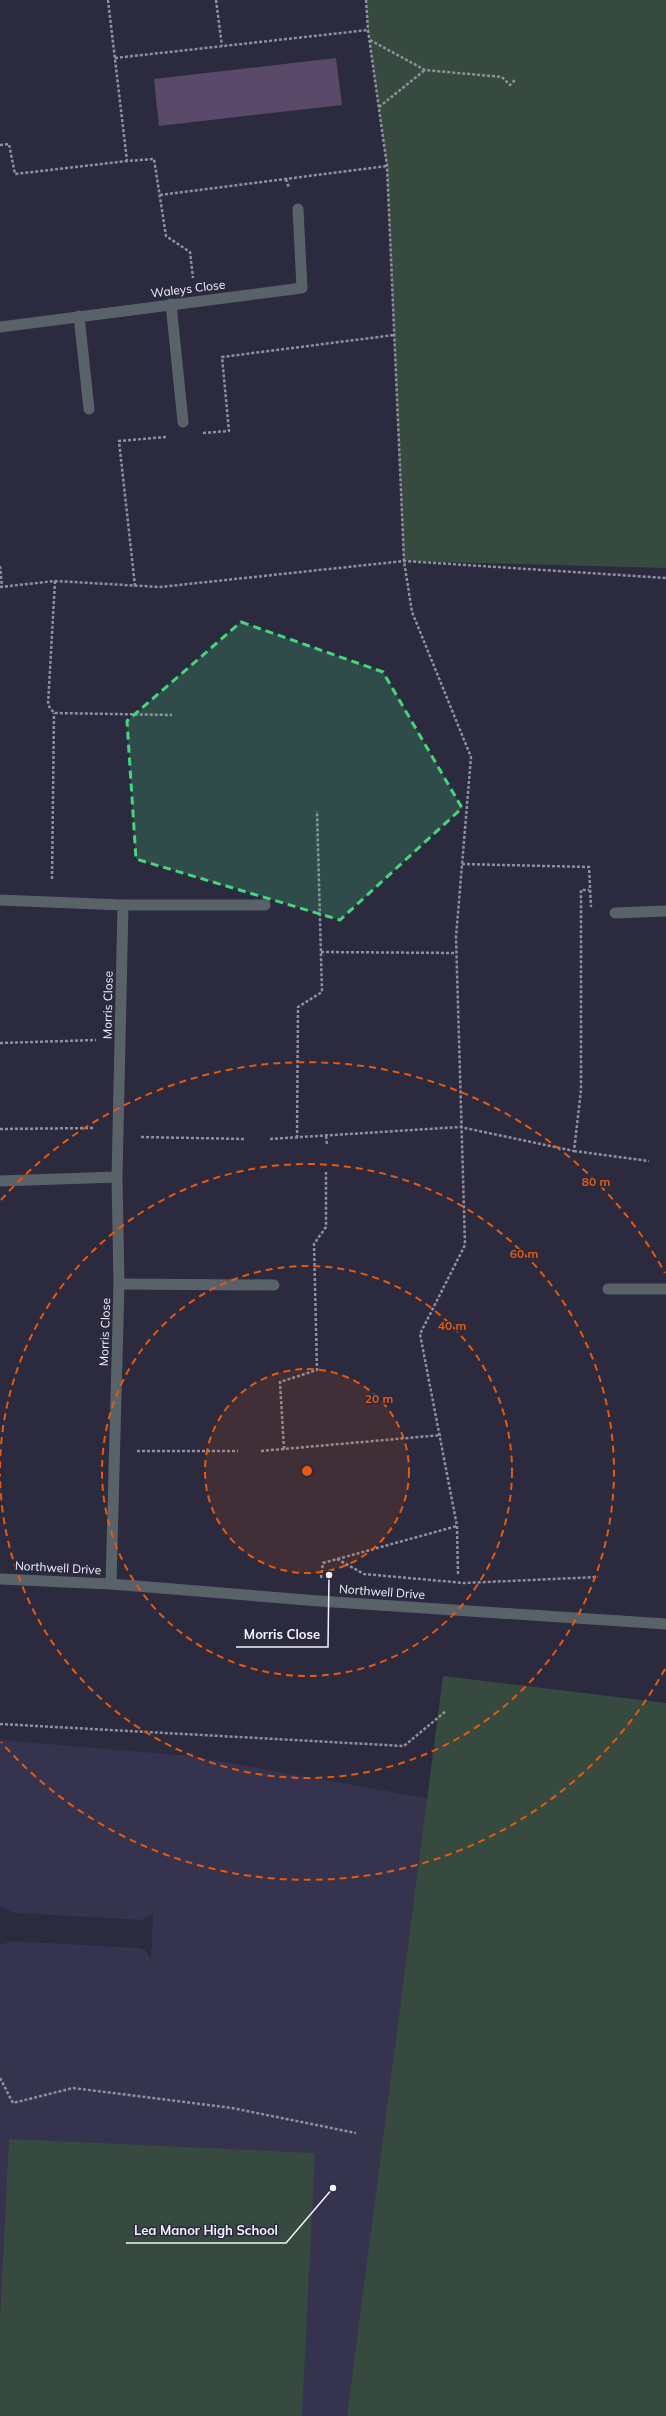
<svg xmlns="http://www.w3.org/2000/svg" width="666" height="2416" font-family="Mulish,sans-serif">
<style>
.built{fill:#35334d}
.green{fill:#364a3f}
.building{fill:#5a4968}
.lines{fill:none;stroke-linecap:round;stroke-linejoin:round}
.path{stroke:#90909f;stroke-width:2.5;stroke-dasharray:3 2;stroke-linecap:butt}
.service{stroke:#596269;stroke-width:11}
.minor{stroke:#596269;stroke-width:11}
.marked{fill:#43d77b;fill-opacity:0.2;stroke:#43d77b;stroke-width:3;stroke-dasharray:8 5;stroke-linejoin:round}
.ring{fill:none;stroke:#e8590c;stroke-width:2;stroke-dasharray:7 5}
.labels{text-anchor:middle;stroke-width:3;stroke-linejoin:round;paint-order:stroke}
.street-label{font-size:12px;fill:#f3f3fd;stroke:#2b2a3e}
.centre{fill:#e8590c;stroke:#2b2a3e;stroke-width:2}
.ring-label{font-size:12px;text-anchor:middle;font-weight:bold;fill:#e8590c;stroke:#2b2a3e;stroke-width:3;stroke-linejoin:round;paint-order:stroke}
.leader{fill:none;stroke:#f3f3fd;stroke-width:1.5}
.callout-dot{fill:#f3f3fd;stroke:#2b2a3e;stroke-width:1.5}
.callout-label{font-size:13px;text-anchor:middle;font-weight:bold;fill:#f3f3fd;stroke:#2b2a3e;stroke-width:3;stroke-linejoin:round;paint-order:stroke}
</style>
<rect width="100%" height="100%" fill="#2b2a3e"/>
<!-- built -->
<path class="built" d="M0 1740 191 1756 459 1804 666 2416H0V1945L12 1941 139 1948 145 1950 151 1958 153 1914 141 1920 14 1913 0 1906Z"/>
<!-- green -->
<path class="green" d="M366 0H666V568L404 561 387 166 368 30Z
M443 1676 666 1703V2416H347Z
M9 2139 315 2153 302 2416H0V2318Z"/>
<!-- building -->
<path class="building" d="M336 58 342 105 159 126 154 79Z"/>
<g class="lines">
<!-- path -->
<path class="path" d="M108 0 127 161 154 159 166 236 190 252 193 278
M216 0 222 46
M366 0 368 30 387 166 404 561 412 612 471 757 456 937 465 1245 420 1334 457 1526 458 1576
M370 40 425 70 502 77 510 85 516 79
M115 58 368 30
M379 107 425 70
M0 145 9 144 15 174 127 161
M286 179 289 188
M160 195 387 166
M203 433 229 431 222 357 394 335
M0 566 2 587
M55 581 48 705 54 713 172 715
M135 586 119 441 166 437
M0 587 55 581 160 587 404 561 666 578
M462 864 589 867 591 907
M52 879 54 713
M321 952 456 953
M0 1043 96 1040
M0 1129 94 1128
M326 1136 327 1145
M141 1137 244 1139
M297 1138 298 1007 322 992 317 811
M270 1139 460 1127 574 1151 581 1090V890H589
M574 1151 649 1161
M284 1449 280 1382 317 1370 314 1244 326 1227V1172
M137 1451H238
M261 1451 441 1435
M337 1559 364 1574 464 1583 598 1577
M321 1578 323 1563 457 1526
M0 1724 404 1746 446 1711
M0 2078 13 2103 73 2088 232 2108 356 2133"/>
<!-- service -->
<path class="service" d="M171 304 183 422
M79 316 89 409
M615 913 666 911
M119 1284 274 1285
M608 1289H666"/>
<!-- minor -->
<path class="minor" d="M0 327 302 288 298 209
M0 900 123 905H265
M0 1181 117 1177
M0 1579 111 1584 319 1601 666 1624
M111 1584 119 1284 117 1177 123 905"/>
</g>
<!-- marked area -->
<path class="marked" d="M241 622 383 672 462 808 340 920 136 859 127 721Z"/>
<!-- distance rings -->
<circle cx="307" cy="1471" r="102" fill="#e8590c" fill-opacity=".12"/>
<g class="ring">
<circle cx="307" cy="1471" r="102"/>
<circle cx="307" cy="1471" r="205"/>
<path d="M0 1468A307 307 0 1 1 0 1474"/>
<path d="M665 1669A409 409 0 0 1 1 1742M1 1200A409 409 0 0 1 665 1273"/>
</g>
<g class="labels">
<!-- street labels -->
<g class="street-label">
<text transform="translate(188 289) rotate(-7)" y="4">Waleys Close</text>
<text transform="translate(108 1005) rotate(-89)" y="4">Morris Close</text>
<text transform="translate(105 1332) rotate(-88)" y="4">Morris Close</text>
<text transform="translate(58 1568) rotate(3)" y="4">Northwell Drive</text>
<text transform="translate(382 1592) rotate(4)" y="4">Northwell Drive</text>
</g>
</g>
<circle cx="307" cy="1471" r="6" class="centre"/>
<g class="ring-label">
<text x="596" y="1186">80 m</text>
<text x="524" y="1258">60 m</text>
<text x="452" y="1330">40 m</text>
<text x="379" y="1403">20 m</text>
</g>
<!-- callouts -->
<path class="leader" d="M329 1575L328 1647H236M333 2188L286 2243H126"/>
<g class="callout-dot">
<circle cx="329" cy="1575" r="4"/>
<circle cx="333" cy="2188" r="4"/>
</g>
<g class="callout-label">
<text x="282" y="1639">Morris Close</text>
<text x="206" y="2235">Lea Manor High School</text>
</g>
</svg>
